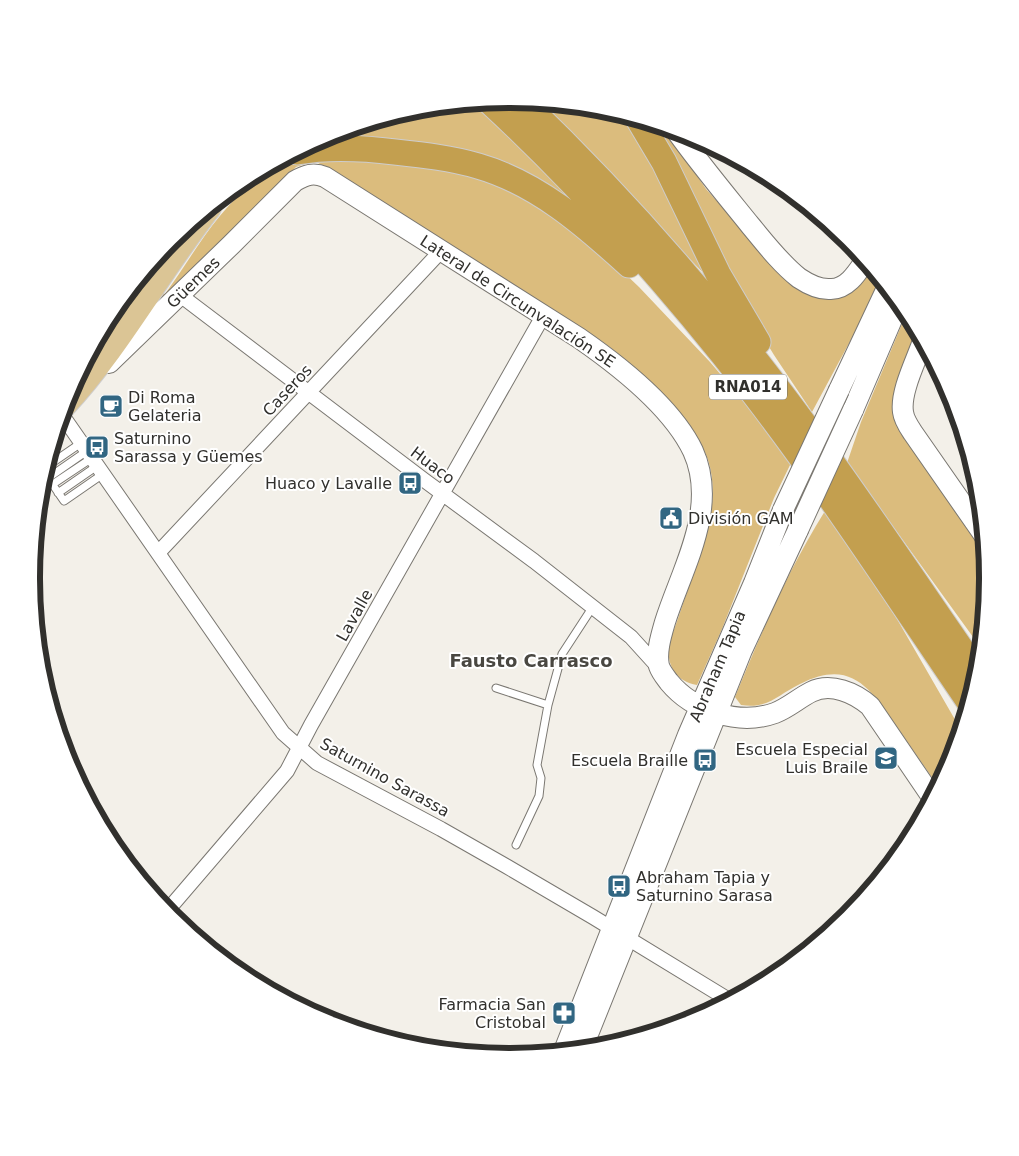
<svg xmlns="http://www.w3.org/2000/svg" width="1019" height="1156" font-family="'DejaVu Sans',sans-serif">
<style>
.green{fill:#dbbc7d}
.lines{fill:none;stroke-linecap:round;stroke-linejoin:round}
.lane-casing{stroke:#7a7771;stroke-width:9}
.street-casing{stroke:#7a7771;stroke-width:16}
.secondary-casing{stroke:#7a7771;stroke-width:22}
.primary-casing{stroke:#cecdcd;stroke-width:24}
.highway-casing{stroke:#cecdcd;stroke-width:27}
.lane{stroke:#fff;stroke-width:7}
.street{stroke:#fff;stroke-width:14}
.secondary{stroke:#fff;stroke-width:20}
.primary{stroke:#dbc595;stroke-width:22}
.highway{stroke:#c39f4f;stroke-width:25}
.secondary-bridge-casing{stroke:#7a7771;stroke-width:22;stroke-linecap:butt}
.secondary-bridge{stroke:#fff;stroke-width:20}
.labels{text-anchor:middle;stroke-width:4;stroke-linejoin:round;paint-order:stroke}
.shield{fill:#fff;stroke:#6f6e6c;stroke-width:1}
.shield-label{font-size:15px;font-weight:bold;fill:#31302d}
.street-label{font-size:16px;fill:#31302d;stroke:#fff}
.poi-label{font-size:16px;fill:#31302d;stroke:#fff;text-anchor:start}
.neighbourhood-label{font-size:18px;font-weight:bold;fill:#494741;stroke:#fff}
.rim{fill:none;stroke:#31302d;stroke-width:6}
</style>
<rect width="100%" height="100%" fill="#f3f0e9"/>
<!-- green -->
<path class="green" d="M475 103 514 140 596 224 575 209 344 137 329 135 416 109Z
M540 103 603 109 629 117 710 280Z
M649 123 664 127 706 189 794 287C828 308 849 300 872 269L880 280 869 306 812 412 774 355 746 309Z
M314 160 387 161 455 171 502 184 599 249 639 287 710 362 756 416 791 463 774 498 722 629 697 685C674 681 666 663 669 642 676 626 681 609 687 592 702 552 722 503 708 460 701 439 686 423 672 406 651 382 629 361 603 342L334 171 314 161 296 167 146 315 163 293 165 294C195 253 225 194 273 171 286 165 300 163 314 160Z
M181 232 86 367 79 374 112 312 172 240Z
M907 312 918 333 896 386 893 400 894 412 905 436 985 554 988 578 981 648 847 463 861 422Z
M825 511 897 619 961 730 951 761 938 786C924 766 910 746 897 727 870 688 851 658 800 684 777 695 769 709 741 705L735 697C761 633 788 570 825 511Z"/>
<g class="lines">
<!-- lane casing -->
<g class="lane-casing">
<path id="lane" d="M46 467 81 443
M44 472 64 501 103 474
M48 478 87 451
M53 484 92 458
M58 493 97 466
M496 688 548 705
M516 845 539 796 541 778 537 765 548 705 562 654 592 608"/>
</g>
<!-- street casing -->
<g class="street-casing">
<path id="street" d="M180 295 424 480 534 561 631 637 660 669
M62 415 283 733 317 763 441 829 506 866 593 917 729 1000
M158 553 441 251
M167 911 287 771 311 725 543 316"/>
</g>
<!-- secondary casing -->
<g class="secondary-casing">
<path id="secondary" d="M677 132C700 164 725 194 750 225 765 243 780 263 799 278 808 284 820 290 831 289 847 289 857 273 865 261
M923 341C916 361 900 392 903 412 904 420 909 427 913 433L984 535
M109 363 231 245 295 181C306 175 313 172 325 177L579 338C618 365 672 407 693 451 719 508 682 568 665 622 661 636 656 652 659 666 661 672 666 678 669 682 693 711 739 726 775 713 788 708 799 698 811 692 831 682 855 693 870 706L932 797
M839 390 887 288
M853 410 899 303
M582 1049 742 650 798 530
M564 1051 688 735 754 583 783 510"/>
</g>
<!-- primary casing -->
<g class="primary-casing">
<path id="primary" d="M64 407C120 347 159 273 210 208"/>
</g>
<!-- highway casing -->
<g class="highway-casing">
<path id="highway" d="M522 101C601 177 675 258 743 344 827 449 901 562 978 673
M490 102C586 191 673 290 754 394 830 493 899 599 969 702
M639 120 664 162 718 274 758 342
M297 152C330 146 362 148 395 152 423 155 451 158 478 166 537 183 584 224 629 265"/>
</g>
<!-- lane -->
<use href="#lane" class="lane"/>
<!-- street -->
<use href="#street" class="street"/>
<!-- secondary -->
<use href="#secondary" class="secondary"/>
<!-- primary -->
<use href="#primary" class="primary"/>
<!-- highway -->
<use href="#highway" class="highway"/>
<!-- secondary-bridge casing -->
<g class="secondary-bridge-casing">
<path id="secondary-bridge" d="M783 510 839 390
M798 530 853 410"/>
</g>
<!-- secondary-bridge -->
<use href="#secondary-bridge" class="secondary-bridge"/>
</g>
<!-- icons -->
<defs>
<g id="cafe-square" transform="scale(1.25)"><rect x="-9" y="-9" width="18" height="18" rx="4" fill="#316682" stroke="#fff"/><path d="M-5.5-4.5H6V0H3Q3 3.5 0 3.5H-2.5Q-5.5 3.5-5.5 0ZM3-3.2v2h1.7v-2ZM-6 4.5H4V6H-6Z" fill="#fff"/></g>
<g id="bus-square" transform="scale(1.25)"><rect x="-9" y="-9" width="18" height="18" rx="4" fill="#316682" stroke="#fff"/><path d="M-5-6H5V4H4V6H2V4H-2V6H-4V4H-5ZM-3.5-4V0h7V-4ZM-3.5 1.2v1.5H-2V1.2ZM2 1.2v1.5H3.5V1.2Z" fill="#fff"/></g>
<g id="civic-square" transform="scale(1.25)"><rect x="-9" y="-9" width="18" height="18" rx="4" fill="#316682" stroke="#fff"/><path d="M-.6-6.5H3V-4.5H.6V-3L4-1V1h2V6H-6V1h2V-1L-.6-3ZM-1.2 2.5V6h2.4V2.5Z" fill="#fff"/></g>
<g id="school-square" transform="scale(1.25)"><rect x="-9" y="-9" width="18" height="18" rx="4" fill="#316682" stroke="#fff"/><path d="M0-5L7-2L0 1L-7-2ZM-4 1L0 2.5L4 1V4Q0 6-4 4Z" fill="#fff"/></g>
<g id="pharmacy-square" transform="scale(1.25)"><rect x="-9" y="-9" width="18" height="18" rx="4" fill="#316682" stroke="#fff"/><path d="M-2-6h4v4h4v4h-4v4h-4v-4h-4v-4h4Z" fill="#fff"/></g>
</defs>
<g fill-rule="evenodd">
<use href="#cafe-square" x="111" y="406"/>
<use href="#bus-square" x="97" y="447"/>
<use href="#bus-square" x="410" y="483"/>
<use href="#civic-square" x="671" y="518"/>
<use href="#school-square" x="886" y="758"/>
<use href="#bus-square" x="705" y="760"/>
<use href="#bus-square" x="619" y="886"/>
<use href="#pharmacy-square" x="564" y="1013"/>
</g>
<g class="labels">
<!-- shield labels -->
<rect class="shield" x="709" y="374.5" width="78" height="25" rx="4"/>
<g class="shield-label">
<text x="748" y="392">RNA014</text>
</g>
<!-- street labels -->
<g class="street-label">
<text transform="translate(193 282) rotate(-44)" y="6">Güemes</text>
<text transform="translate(518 301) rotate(33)" y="6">Lateral de Circunvalación SE</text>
<text transform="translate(287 390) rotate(-47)" y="6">Caseros</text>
<text transform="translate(433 465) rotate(37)" y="6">Huaco</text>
<text transform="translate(354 615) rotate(-61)" y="6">Lavalle</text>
<text transform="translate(717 666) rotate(-67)" y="6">Abraham Tapia</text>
<text transform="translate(385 777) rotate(29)" y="6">Saturnino Sarassa</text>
</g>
<!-- poi labels -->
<g class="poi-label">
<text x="128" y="403">Di Roma<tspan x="128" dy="18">Gelateria</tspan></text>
<text x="114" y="444">Saturnino<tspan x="114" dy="18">Sarassa y Güemes</tspan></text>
<text x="392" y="489" text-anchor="end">Huaco y Lavalle</text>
<text x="688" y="524">División GAM</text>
<text x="868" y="755" text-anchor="end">Escuela Especial<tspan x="868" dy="18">Luis Braile</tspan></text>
<text x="688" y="766" text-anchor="end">Escuela Braille</text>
<text x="636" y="883">Abraham Tapia y<tspan x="636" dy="18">Saturnino Sarasa</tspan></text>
<text x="546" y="1010" text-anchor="end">Farmacia San<tspan x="546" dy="18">Cristobal</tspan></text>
</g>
<!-- neighbourhood labels -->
<g class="neighbourhood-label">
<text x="531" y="667">Fausto Carrasco</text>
</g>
</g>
<!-- crop -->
<path d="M0 0H1019V1156H0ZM509 108H510A469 469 0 0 1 979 577V579A469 469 0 0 1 510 1048H509A469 469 0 0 1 40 579V577A469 469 0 0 1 509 108Z" fill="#fff" fill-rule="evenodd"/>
<path class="rim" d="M509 108H510A469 469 0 0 1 979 577V579A469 469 0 0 1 510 1048H509A469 469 0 0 1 40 579V577A469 469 0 0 1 509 108Z"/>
</svg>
